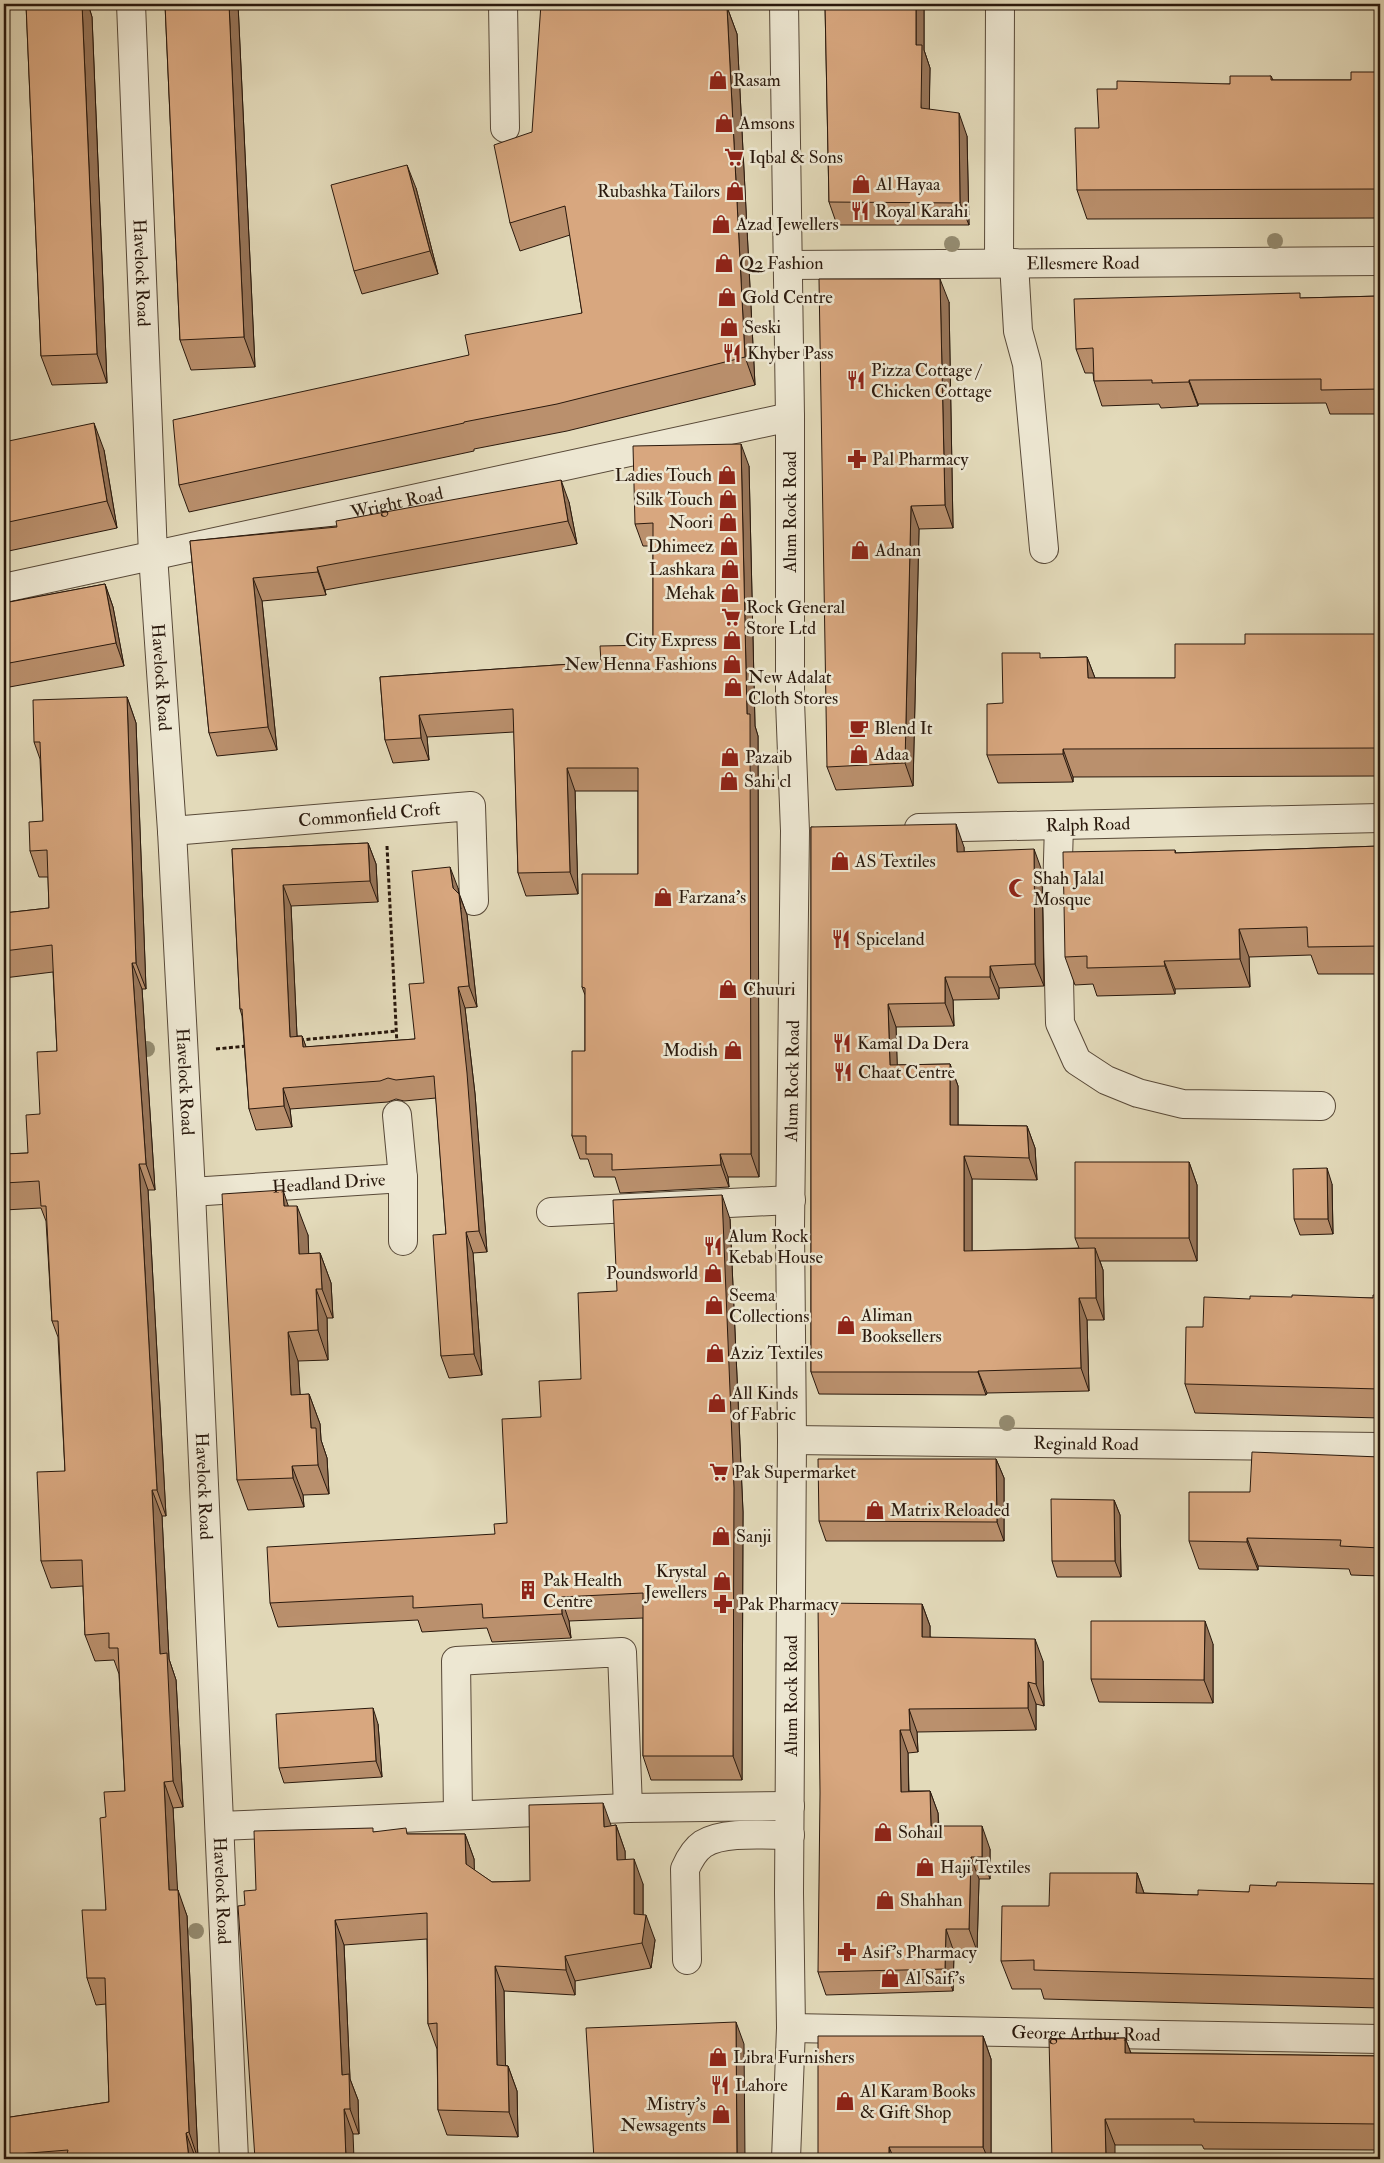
<svg xmlns="http://www.w3.org/2000/svg" width="1384" height="2163" font-family="'IM FELL Double Pica',serif">
<style>
.lines{fill:none;stroke-linecap:round;stroke-linejoin:round}
.minor-casing{stroke:#584938;stroke-width:30}
.path{stroke:#2a190d;stroke-width:3;stroke-dasharray:4 2.5;stroke-linecap:butt}
.minor{stroke:#ede7d2;stroke-width:28}
.tree{fill:#948b70}
.wall{fill:#ba906d;stroke:#2a190d}
.shaded-wall{fill:#977559;stroke:#2a190d}
.building{fill:#d8a77f;stroke:#2a190d}
.labels{text-anchor:middle;stroke-width:5;stroke-linejoin:round;paint-order:stroke}
.poi-label{font-size:18px;fill:#2a190d;stroke:#ede7d2;text-anchor:start}
.street-label{font-size:18px;fill:#2a190d;stroke:#ede7d2}
</style>
<rect width="100%" height="100%" fill="#e3daba"/>
<filter id="stains"><feTurbulence type="fractalNoise" baseFrequency=".004" numOctaves="4"/><feColorMatrix values="0 0 0 0 .2 0 0 0 0 .09 0 0 0 0 .02 0 0 0 .5 -.17"/></filter>
<radialGradient id="worn" r=".72"><stop offset=".6" stop-color="#630" stop-opacity="0"/><stop offset="1" stop-color="#630" stop-opacity=".3"/></radialGradient>
<g class="lines">
<!-- minor casing -->
<g class="minor-casing">
<g id="minor">
<path id="s1" d="M131 4 153 555 172 831 191 1192 234 2159"/>
<path d="M503 4 505 128"/>
<path d="M784 4 790 417V701L795 831 790 1227 792 1440 789 1893 791 2028 786 2159"/>
<path d="M999 263 1000 4"/>
<path d="M1014 263 1018 331 1027 364 1044 549"/>
<path id="s2" d="M787 265 1380 261"/>
<path id="s3" d="M4 588 790 417"/>
<path d="M1059 825 1057 894 1060 1023 1077 1061 1106 1080 1138 1093 1183 1104 1321 1106"/>
<path id="s4" d="M919 828 1380 818"/>
<path id="s5" d="M172 831 471 806 474 901"/>
<path d="M403 1178V1241"/>
<path id="s6" d="M191 1192 403 1178 397 1115"/>
<path d="M551 1212 791 1200"/>
<path id="s7" d="M792 1440 1380 1447"/>
<path d="M458 1815 456 1661 622 1652 628 1808"/>
<path d="M220 1826 628 1808 790 1806"/>
<path d="M687 1960 685 1869C689 1860 694 1850 703 1844 723 1831 765 1835 790 1835"/>
<path id="s8" d="M791 2028 1380 2039"/>
</g>
</g>
<!-- path -->
<path class="path" d="M387 846 397 1045
M300 1040 397 1031
M216 1049 247 1046"/>
<!-- minor -->
<use href="#minor" class="minor"/>
</g>
<!-- trees -->
<g class="tree">
<circle cx="1275" cy="241" r="8"/>
<circle cx="952" cy="244" r="8"/>
<circle cx="147" cy="1049" r="8"/>
<circle cx="1007" cy="1423" r="8"/>
<circle cx="196" cy="1931" r="8"/>
</g>
<!-- wall -->
<path class="wall" d="M26 4H88L92 17 107 383 52 385 41 356Z
M165 4H238L255 367 191 370 180 340Z
M825 4H924V50L930 68 929 110 967 136 969 225H837L829 202Z
M727 7 737 34 755 385 567 431 474 449V451L189 512 179 485 469 355 582 313 570 235 520 251 510 223 532 132Z
M1380 72V218L1087 219 1077 190 1099 128 1117 89 1230 84 1271 76 1273 80H1351Z
M416 188 438 274 362 294 354 271Z
M1380 296V414H1330L1326 403 1198 404V406L1161 408 1159 404 1102 406 1094 381 1093 373H1085L1076 349 1302 298Z
M949 302 953 528 919 529 913 786 836 790 827 767Z
M4 442 104 450 117 528 4 552Z
M749 466 755 726 758 736 759 1177H728L729 1187 620 1193 615 1177H594L588 1159H580L572 1136 585 1051V995L582 987 638 874V791H575L578 894 526 896 518 873 514 732 427 737 429 760 393 763 385 740 380 677 601 662 653 645V546H643L635 524Z
M569 502 577 544 325 590 326 595 262 601 277 750 217 756 209 733 190 541Z
M105 584 113 607 124 666 4 688V603Z
M1380 634V776L1073 777V782L998 783 987 755 1003 703 1042 658 1087 657 1095 678H1175L1245 644Z
M127 697 136 723 146 989H142L155 1190H148L166 1516H162L169 1659 176 1680 183 1807 173 1808 177 1890 187 1916 198 2159H4V2118L109 2102 106 2004 96 2005 87 1978 106 1910V1817L125 1791 119 1674 114 1660 95 1661 85 1635 83 1586 51 1588 41 1561 65 1471 58 1337 52 1321 46 1221 41 1208 4 1210V1154L28 1153 40 1114 57 1051 53 972 4 978V913L49 908 48 877H39L30 851 43 821 40 759 34 742Z
M811 827 964 847V852L1042 871 1044 986 999 988V999L953 1000 954 1026 896 1027 897 1065 950 1064 958 1086V1125L1027 1126 1035 1148 1037 1180 972 1179V1251L1079 1248 1075 1238 1189 1162 1197 1185V1261H1100L1103 1270 1104 1320H1087L1089 1391 987 1393 986 1395 819 1394 811 1372Z
M368 843 376 864 378 902 291 906 297 1036H302L306 1047 415 1039 424 983 458 888 459 893 467 915 477 1007 465 1008 475 1094 487 1252 473 1253 482 1375 449 1378 441 1356 446 1234 436 1098 404 1101 396 1099 388 1102 290 1109 292 1127 256 1130 249 1109 242 1016 240 1009 232 849Z
M1380 846V974H1318L1311 955 1249 957 1250 987 1175 989V994L1097 996 1093 984 1075 985 1065 957 1175 850 1176 853Z
M1332 1184 1333 1234 1300 1235 1294 1219Z
M288 1206 308 1235V1254L320 1253 331 1283 333 1318H327L328 1360 298 1361 300 1395 309 1394 320 1424 321 1440 327 1458 329 1494 303 1495 304 1507 248 1510 237 1480Z
M730 1219 743 1512 742 1780H651L643 1756V1618L569 1621 571 1638 492 1642 487 1628 422 1632 418 1620 278 1627 270 1603 495 1534 507 1523 541 1417 581 1379 617 1291Z
M1380 1295V1418L1195 1413 1185 1384 1203 1327 1250 1299 1373 1298Z
M1380 1457V1576L1351 1575 1349 1569 1258 1566V1570L1199 1569 1189 1541 1250 1492Z
M996 1459 1004 1478V1541H826L819 1521Z
M1114 1500 1120 1515 1121 1577H1057L1052 1561Z
M922 1604 930 1626V1637L1043 1661 1044 1706 1036 1704V1730L917 1732 918 1752 908 1753 909 1791H930L938 1813 939 1826 990 1849V1879H979L977 1951 954 1952 953 1991 826 1995 818 1972Z
M1213 1644V1703L1099 1702 1091 1679Z
M378 1724 382 1777 284 1783 279 1768Z
M616 1825 625 1851V1860L643 1884V1915L655 1940 651 1968 575 1981V1995L504 1991 505 2065 508 2066 517 2091 518 2137 447 2135 438 2110 437 2049 428 2024 427 1939 344 1945 350 2079 358 2100 359 2134H353L245 1905 256 1890 374 1832 408 1834H465L474 1859V1870L492 1882 530 1881 611 1826Z
M1137 1873 1144 1893 1198 1895 1249 1892 1276 1886 1380 1884V2008L1044 1999 1041 1989H1012L1001 1961 1049 1906Z
M983 2036 991 2059V2159H818Z
M1125 2038 1131 2053 1380 2056V2150L1204 2149 1202 2145H1115L1049 2039Z"/>
<!-- shaded-wall -->
<path class="shaded-wall" d="M82 4H88L92 17 107 383 97 354Z
M229 4H238L255 367 244 337Z
M916 4H924V50L930 68 929 131 921 108 916 45Z
M727 7 737 34 755 385 745 357Z
M959 113 967 136 969 225 960 203Z
M407 165 416 188 438 274 430 251Z
M940 279 949 302 953 528 945 505Z
M1189 380 1198 404V406L1189 382Z
M94 423 104 450 117 528 107 501Z
M741 444 749 466 755 726 758 736 759 1177 751 1154 747 714Z
M561 480 569 502 577 544 568 521Z
M911 506 919 529 913 786 905 763Z
M317 567 325 590 326 595 318 572Z
M253 578 262 601 277 750 268 727Z
M105 584 113 607 124 666 116 643Z
M1087 657 1098 686 1088 678Z
M127 697 136 723 146 989 136 963Z
M419 715 427 737 429 760 421 738Z
M1063 749 1073 777V782L1063 754Z
M567 768 575 791 578 894 570 872Z
M956 824 964 847 965 875 957 852Z
M368 843 376 864 378 902 370 881Z
M1034 849 1042 871 1044 986 1035 964Z
M450 867 458 888 461 909 453 888Z
M283 885 291 906 298 1058 290 1037Z
M459 894 467 915 477 1007 469 986Z
M1239 929 1249 957 1250 987 1240 959Z
M1164 961 1175 989V994L1165 966Z
M132 963 142 989 155 1190 146 1164Z
M990 966 999 988V999L990 977Z
M945 977 953 1000 954 1026 945 1003Z
M458 987 465 1008 475 1094 487 1252 479 1231Z
M888 1004 896 1027 898 1087 890 1065Z
M302 1036 310 1057 303 1047Z
M950 1064 958 1086V1147L950 1125Z
M283 1088 290 1109 292 1127 284 1106Z
M1027 1126 1035 1148 1037 1180 1029 1158Z
M720 1154 728 1177 729 1187 721 1165Z
M964 1156 972 1179V1273L964 1251Z
M1189 1162 1197 1185V1261L1189 1238Z
M139 1164 148 1190 166 1516 157 1490Z
M1327 1168 1332 1184 1333 1234 1328 1219Z
M283 1190 293 1220 284 1206Z
M722 1195 730 1219 743 1512 742 1780 733 1756Z
M297 1206 308 1235 310 1284 299 1254Z
M466 1232 473 1253 482 1375 474 1354Z
M1095 1248 1103 1270 1104 1320 1096 1298Z
M320 1253 331 1283 333 1318 322 1289Z
M316 1289 327 1318 328 1360 318 1330Z
M1079 1298 1087 1320 1089 1391 1081 1368Z
M288 1332 298 1361 302 1424 291 1395Z
M978 1371 987 1393 986 1395 978 1372Z
M309 1394 320 1424 321 1440 327 1458 329 1494 318 1465 311 1428Z
M996 1459 1004 1478V1541L997 1522Z
M292 1466 303 1495 304 1507 293 1478Z
M152 1490 162 1516 169 1659 176 1680 183 1807 173 1781 160 1654Z
M1114 1500 1120 1515 1121 1577 1115 1561Z
M1247 1538 1258 1566V1570L1247 1542Z
M561 1597 569 1621 571 1638 562 1614Z
M922 1604 930 1626V1659L922 1637Z
M1205 1621 1213 1644V1703L1204 1680Z
M1035 1639 1043 1661 1044 1706 1036 1684Z
M1028 1682 1036 1704V1730L1028 1708Z
M373 1708 378 1724 382 1777 376 1761Z
M909 1709 917 1732 918 1752 910 1730Z
M900 1730 908 1753 909 1814 901 1792Z
M164 1782 173 1808 179 1916 169 1890Z
M930 1791 938 1813 939 1848 931 1826Z
M603 1803 612 1828 604 1827Z
M616 1825 625 1851 626 1885 617 1860Z
M982 1826 990 1849V1879L982 1857Z
M465 1834 474 1859 475 1889 466 1864Z
M971 1857 979 1879 977 1951 969 1929Z
M634 1859 643 1884V1932L646 1915 655 1940 651 1968 642 1943 634 1914Z
M1137 1873 1147 1902 1136 1893Z
M178 1890 187 1916 198 2159 189 2132Z
M335 1920 344 1945 350 2079 358 2100 359 2134 350 2109 342 2075Z
M946 1929 954 1952 953 1991 945 1969Z
M565 1956 575 1981V1995L566 1970Z
M495 1966 504 1991 506 2090 497 2065Z
M736 2022 744 2044 745 2159H737Z
M983 2036 991 2059V2159H988L983 2147Z
M1125 2038 1135 2064 1125 2053Z
M508 2066 517 2091 518 2137 509 2112Z
M344 2109 353 2134 354 2159H346Z
M1105 2119 1115 2145V2159H1106Z
M186 2133 196 2159H189Z
M889 2147 894 2159H889Z"/>
<!-- building -->
<path class="building" d="M26 4H82L97 354 41 356Z
M165 4H229L244 337 180 340Z
M541 4H698L727 7 745 357 557 404 464 422V423L179 485 173 420 469 355 465 335 582 313 565 206 510 223 494 145 532 132Z
M825 4H916V45H922L921 108 959 113 960 203 829 202Z
M1351 72H1380V189L1077 190 1075 128H1099L1097 89H1117V81L1230 84V76H1271V80H1351Z
M407 165 430 251 354 271 331 185Z
M819 279H940L945 505 911 506 905 763 827 767Z
M1300 293V298L1380 296V389L1321 390V379L1189 380V382L1152 383V380L1094 381 1093 348 1076 349 1074 299Z
M94 423 107 501 4 523V442Z
M741 444 747 714H750L751 1154H720L721 1165 612 1170V1154H586V1136H572V1051H585V988L582 987V874H638V768H567L570 872 518 873 513 709 419 715 421 738 385 740 380 677 601 662 600 646 653 645V523L635 524 633 446Z
M561 480 568 521 317 567 318 572 253 578 268 727 209 733 190 541 337 527 336 521Z
M105 584 116 643 4 664V603Z
M1245 634H1380V748L1063 749V754L987 755V704L1003 703 1002 653H1040V658L1087 657 1088 678H1175V644H1245Z
M127 697 136 963H132L146 1164H139L157 1490H152L160 1654 167 1653 173 1781 164 1782 169 1890H178L189 2132 186 2133 189 2159H66L68 2150 4 2155V2118L109 2102 105 1978H87L82 1910H106L100 1818 106 1817 104 1792 125 1791 118 1648H109V1633L85 1635 82 1560 41 1561 37 1472 65 1471 58 1321H52L46 1206H41L39 1181 4 1183V1154L28 1153 26 1115 40 1114 37 1052 57 1051 52 945 4 951V913L49 908 47 850 30 851 29 822 43 821 40 742H34L33 700Z
M956 824 957 852 1034 849 1035 964 990 966V977H945V1003L888 1004 890 1065 950 1064V1125L1027 1126 1029 1158 964 1156V1251L1095 1248 1096 1298H1079L1081 1368 978 1371V1372H811V827Z
M368 843 370 881 283 885 290 1037 302 1036 303 1047 415 1039 409 984 424 983 412 871 450 867 453 888 459 894 469 986 458 987 467 1073 479 1231 466 1232 474 1354 441 1356 433 1235 446 1234 434 1076 396 1080 388 1078 380 1081 283 1088 284 1106 249 1109 242 1009H240L232 849Z
M1380 846V946L1308 947 1307 927 1239 929 1240 959 1164 961 1165 966 1087 968V956L1065 957 1063 852 1175 850V853Z
M1075 1162H1189V1238H1075Z
M1327 1168 1328 1219H1294L1293 1169Z
M283 1190 284 1206H297L299 1254 320 1253 322 1289H316L318 1330 288 1332 291 1395 309 1394 311 1428H316L318 1465 292 1466 293 1478 237 1480 222 1194Z
M722 1195 734 1488 733 1756H643V1593L561 1597 562 1614 483 1618 482 1604 413 1608V1596L270 1603 267 1547 495 1534 494 1524 507 1523 502 1419 541 1417 539 1381 581 1379 578 1293 617 1291 613 1200Z
M1292 1295 1373 1298V1295H1380V1389L1185 1384 1186 1327H1203L1204 1297 1250 1299V1296L1292 1297Z
M1252 1452 1380 1457V1548L1340 1546 1341 1540 1247 1538V1542L1189 1541V1492H1250Z
M818 1459H996L997 1522 819 1521Z
M1051 1499 1114 1500 1115 1561H1052Z
M818 1603 922 1604V1637L1035 1639 1036 1684 1028 1682V1708L909 1709 910 1730H900L901 1792 930 1791 931 1826H982V1857H971L969 1929H946L945 1969 818 1972 820 1793Z
M1091 1621H1205L1204 1680 1091 1679Z
M373 1708 376 1761 279 1768 276 1714Z
M603 1803 604 1827 616 1825 617 1860 634 1859V1914L646 1915 642 1943 565 1956 566 1970 495 1966 497 2065 508 2066 509 2112 438 2110 437 2023 428 2024 427 1913 335 1920 342 2075 349 2074 350 2109H344L346 2159H255L238 1906 245 1905 244 1891 256 1890 254 1831 373 1828V1832L406 1828 407 1834H465L466 1864 492 1882 530 1881 529 1805Z
M1050 1873H1137L1136 1893 1198 1895V1890L1249 1892 1250 1885 1276 1886 1277 1882 1380 1884V1979L1034 1970V1960L1001 1961 1002 1906H1049Z
M736 2022 737 2159H594L586 2028Z
M818 2036H983V2147H889V2159H818Z
M1125 2038V2053L1380 2056V2129H1378V2124L1194 2122V2119H1105L1106 2159H1052L1049 2039Z"/>
<!-- icons -->
<defs>
<g id="shop-bare" transform="scale(1.5)"><path d="M-5-2.5h2.3a2.7 3.5 0 0 1 5.4 0H5L5.5 6h-11ZM-1.5-2.5h3a1.5 2.3 0 0 0-3 0Z" fill="#8f2418" stroke="#ede7d2" stroke-width="2.5" paint-order="stroke"/></g>
<g id="supermarket-bare" transform="scale(1.5)"><path d="M-6-5.5h2.5l.6 2H6L4.5 2H-2.5L-4.4-4H-6ZM-1.5 3.2a1.3 1.3 0 1 0 .1 0ZM3 3.2a1.3 1.3 0 1 0 .1 0Z" fill="#8f2418" stroke="#ede7d2" stroke-width="2.5" paint-order="stroke"/></g>
<g id="restaurant-bare" transform="scale(1.5)"><path d="M-5-6h1v4h1v-4h1v4h1v-4h1v5L-1.5 .5V6h-2V.5L-5-1ZM5-6V6H3V1.5H1.5Q1.5-4 5-6Z" fill="#8f2418" stroke="#ede7d2" stroke-width="2.5" paint-order="stroke"/></g>
<g id="pharmacy-bare" transform="scale(1.5)"><path d="M-2-6h4v4h4v4h-4v4h-4v-4h-4v-4h4Z" fill="#8f2418" stroke="#ede7d2" stroke-width="2.5" paint-order="stroke"/></g>
<g id="cafe-bare" transform="scale(1.5)"><path d="M-5.5-4.5H6V0H3Q3 3.5 0 3.5H-2.5Q-5.5 3.5-5.5 0ZM3-3.2v2h1.7v-2ZM-6 4.5H4V6H-6Z" fill="#8f2418" stroke="#ede7d2" stroke-width="2.5" paint-order="stroke"/></g>
<g id="mosque-bare" transform="scale(1.5)"><path d="M3.5-4.9A6 6 0 1 0 3.5 4.9A5 5 0 1 1 3.5-4.9Z" fill="#8f2418" stroke="#ede7d2" stroke-width="2.5" paint-order="stroke"/></g>
<g id="building-bare" transform="scale(1.5)"><path d="M-4-6H4V6H1V3H-1V6H-4ZM-2.5-4.3h1.7v1.8h-1.7ZM.8-4.3h1.7v1.8H.8ZM-2.5-1h1.7V.8h-1.7ZM.8-1h1.7V.8H.8Z" fill="#8f2418" stroke="#ede7d2" stroke-width="2.5" paint-order="stroke"/></g>
</defs>
<g fill-rule="evenodd">
<use href="#shop-bare" x="718" y="80"/>
<use href="#shop-bare" x="724" y="123"/>
<use href="#supermarket-bare" x="734" y="157"/>
<use href="#shop-bare" x="861" y="184"/>
<use href="#shop-bare" x="735" y="191"/>
<use href="#restaurant-bare" x="860" y="211"/>
<use href="#shop-bare" x="721" y="224"/>
<use href="#shop-bare" x="724" y="263"/>
<use href="#shop-bare" x="727" y="297"/>
<use href="#shop-bare" x="729" y="327"/>
<use href="#restaurant-bare" x="732" y="353"/>
<use href="#restaurant-bare" x="856" y="380"/>
<use href="#pharmacy-bare" x="857" y="459"/>
<use href="#shop-bare" x="727" y="475"/>
<use href="#shop-bare" x="728" y="499"/>
<use href="#shop-bare" x="728" y="522"/>
<use href="#shop-bare" x="729" y="546"/>
<use href="#shop-bare" x="860" y="550"/>
<use href="#shop-bare" x="730" y="569"/>
<use href="#shop-bare" x="730" y="593"/>
<use href="#supermarket-bare" x="731" y="617"/>
<use href="#shop-bare" x="732" y="640"/>
<use href="#shop-bare" x="732" y="664"/>
<use href="#shop-bare" x="733" y="687"/>
<use href="#cafe-bare" x="859" y="728"/>
<use href="#shop-bare" x="859" y="754"/>
<use href="#shop-bare" x="730" y="757"/>
<use href="#shop-bare" x="729" y="781"/>
<use href="#shop-bare" x="840" y="861"/>
<use href="#mosque-bare" x="1018" y="888"/>
<use href="#shop-bare" x="663" y="897"/>
<use href="#restaurant-bare" x="841" y="939"/>
<use href="#shop-bare" x="728" y="989"/>
<use href="#restaurant-bare" x="842" y="1043"/>
<use href="#shop-bare" x="733" y="1050"/>
<use href="#restaurant-bare" x="843" y="1072"/>
<use href="#restaurant-bare" x="713" y="1246"/>
<use href="#shop-bare" x="713" y="1273"/>
<use href="#shop-bare" x="714" y="1305"/>
<use href="#shop-bare" x="846" y="1325"/>
<use href="#shop-bare" x="715" y="1353"/>
<use href="#shop-bare" x="717" y="1403"/>
<use href="#supermarket-bare" x="719" y="1472"/>
<use href="#shop-bare" x="875" y="1510"/>
<use href="#shop-bare" x="721" y="1536"/>
<use href="#shop-bare" x="722" y="1581"/>
<use href="#building-bare" x="528" y="1590"/>
<use href="#pharmacy-bare" x="723" y="1604"/>
<use href="#shop-bare" x="883" y="1832"/>
<use href="#shop-bare" x="925" y="1867"/>
<use href="#shop-bare" x="885" y="1900"/>
<use href="#pharmacy-bare" x="847" y="1952"/>
<use href="#shop-bare" x="890" y="1978"/>
<use href="#shop-bare" x="718" y="2057"/>
<use href="#restaurant-bare" x="720" y="2085"/>
<use href="#shop-bare" x="845" y="2101"/>
<use href="#shop-bare" x="721" y="2114"/>
</g>
<g class="labels">
<!-- poi labels -->
<g class="poi-label">
<text x="733" y="86">Rasam</text>
<text x="739" y="129">Amsons</text>
<text x="749" y="163">Iqbal &amp; Sons</text>
<text x="876" y="190">Al Hayaa</text>
<text x="720" y="197" text-anchor="end">Rubashka Tailors</text>
<text x="875" y="217">Royal Karahi</text>
<text x="736" y="230">Azad Jewellers</text>
<text x="739" y="269">Q2 Fashion</text>
<text x="742" y="303">Gold Centre</text>
<text x="744" y="333">Seski</text>
<text x="747" y="359">Khyber Pass</text>
<text x="871" y="376">Pizza Cottage /<tspan x="871" dy="21">Chicken Cottage</tspan></text>
<text x="872" y="465">Pal Pharmacy</text>
<text x="712" y="481" text-anchor="end">Ladies Touch</text>
<text x="713" y="505" text-anchor="end">Silk Touch</text>
<text x="713" y="528" text-anchor="end">Noori</text>
<text x="714" y="552" text-anchor="end">Dhimeez</text>
<text x="875" y="556">Adnan</text>
<text x="715" y="575" text-anchor="end">Lashkara</text>
<text x="715" y="599" text-anchor="end">Mehak</text>
<text x="746" y="613">Rock General<tspan x="746" dy="21">Store Ltd</tspan></text>
<text x="717" y="646" text-anchor="end">City Express</text>
<text x="717" y="670" text-anchor="end">New Henna Fashions</text>
<text x="748" y="683">New Adalat<tspan x="748" dy="21">Cloth Stores</tspan></text>
<text x="874" y="734">Blend It</text>
<text x="874" y="760">Adaa</text>
<text x="745" y="763">Pazaib</text>
<text x="744" y="787">Sahi cl</text>
<text x="855" y="867">AS Textiles</text>
<text x="1033" y="884">Shah Jalal<tspan x="1033" dy="21">Mosque</tspan></text>
<text x="678" y="903">Farzana's</text>
<text x="856" y="945">Spiceland</text>
<text x="743" y="995">Chuuri</text>
<text x="857" y="1049">Kamal Da Dera</text>
<text x="718" y="1056" text-anchor="end">Modish</text>
<text x="858" y="1078">Chaat Centre</text>
<text x="728" y="1242">Alum Rock<tspan x="728" dy="21">Kebab House</tspan></text>
<text x="698" y="1279" text-anchor="end">Poundsworld</text>
<text x="729" y="1301">Seema<tspan x="729" dy="21">Collections</tspan></text>
<text x="861" y="1321">Aliman<tspan x="861" dy="21">Booksellers</tspan></text>
<text x="730" y="1359">Aziz Textiles</text>
<text x="732" y="1399">All Kinds<tspan x="732" dy="21">of Fabric</tspan></text>
<text x="734" y="1478">Pak Supermarket</text>
<text x="890" y="1516">Matrix Reloaded</text>
<text x="736" y="1542">Sanji</text>
<text x="707" y="1577" text-anchor="end">Krystal<tspan x="707" dy="21">Jewellers</tspan></text>
<text x="543" y="1586">Pak Health<tspan x="543" dy="21">Centre</tspan></text>
<text x="738" y="1610">Pak Pharmacy</text>
<text x="898" y="1838">Sohail</text>
<text x="940" y="1873">Haji Textiles</text>
<text x="900" y="1906">Shahhan</text>
<text x="862" y="1958">Asif's Pharmacy</text>
<text x="905" y="1984">Al Saif's</text>
<text x="733" y="2063">Libra Furnishers</text>
<text x="735" y="2091">Lahore</text>
<text x="860" y="2097">Al Karam Books<tspan x="860" dy="21">&amp; Gift Shop</tspan></text>
<text x="706" y="2110" text-anchor="end">Mistry's<tspan x="706" dy="21">Newsagents</tspan></text>
</g>
<!-- street labels -->
<g class="street-label">
<text dy="6" stroke="none"><textPath href="#s2" startOffset="296">Ellesmere Road</textPath></text>
<text dy="6" stroke="none"><textPath href="#s1" startOffset="269">Havelock Road</textPath></text>
<text dy="6" stroke="none"><textPath href="#s3" startOffset="402">Wright Road</textPath></text>
<text transform="translate(790 512) rotate(-90)" y="6">Alum Rock Road</text>
<text dy="6" stroke="none"><textPath href="#s1" startOffset="674">Havelock Road</textPath></text>
<text dy="6" stroke="none"><textPath href="#s5" startOffset="198">Commonfield Croft</textPath></text>
<text dy="6" stroke="none"><textPath href="#s4" startOffset="169">Ralph Road</textPath></text>
<text dy="6" stroke="none"><textPath href="#s1" startOffset="1079">Havelock Road</textPath></text>
<text transform="translate(792 1081) rotate(-89)" y="6">Alum Rock Road</text>
<text dy="6" stroke="none"><textPath href="#s6" startOffset="138">Headland Drive</textPath></text>
<text dy="6" stroke="none"><textPath href="#s7" startOffset="294">Reginald Road</textPath></text>
<text dy="6" stroke="none"><textPath href="#s1" startOffset="1484">Havelock Road</textPath></text>
<text transform="translate(791 1696) rotate(-90)" y="6">Alum Rock Road</text>
<text dy="6" stroke="none"><textPath href="#s1" startOffset="1889">Havelock Road</textPath></text>
<text dy="6" stroke="none"><textPath href="#s8" startOffset="295">George Arthur Road</textPath></text>
</g>
</g>
<!-- margin -->
<rect width="1384" height="2163" fill="none" stroke="#e3daba" stroke-width="20"/>
<rect x="5" y="5" width="1374" height="2153" fill="none" stroke="#2a190d" stroke-width="2.5"/>
<rect x="10" y="10" width="1364" height="2143" fill="none" stroke="#2a190d"/>
<rect width="100%" height="100%" filter="url(#stains)"/>
<rect width="100%" height="100%" fill="url(#worn)"/>
</svg>
